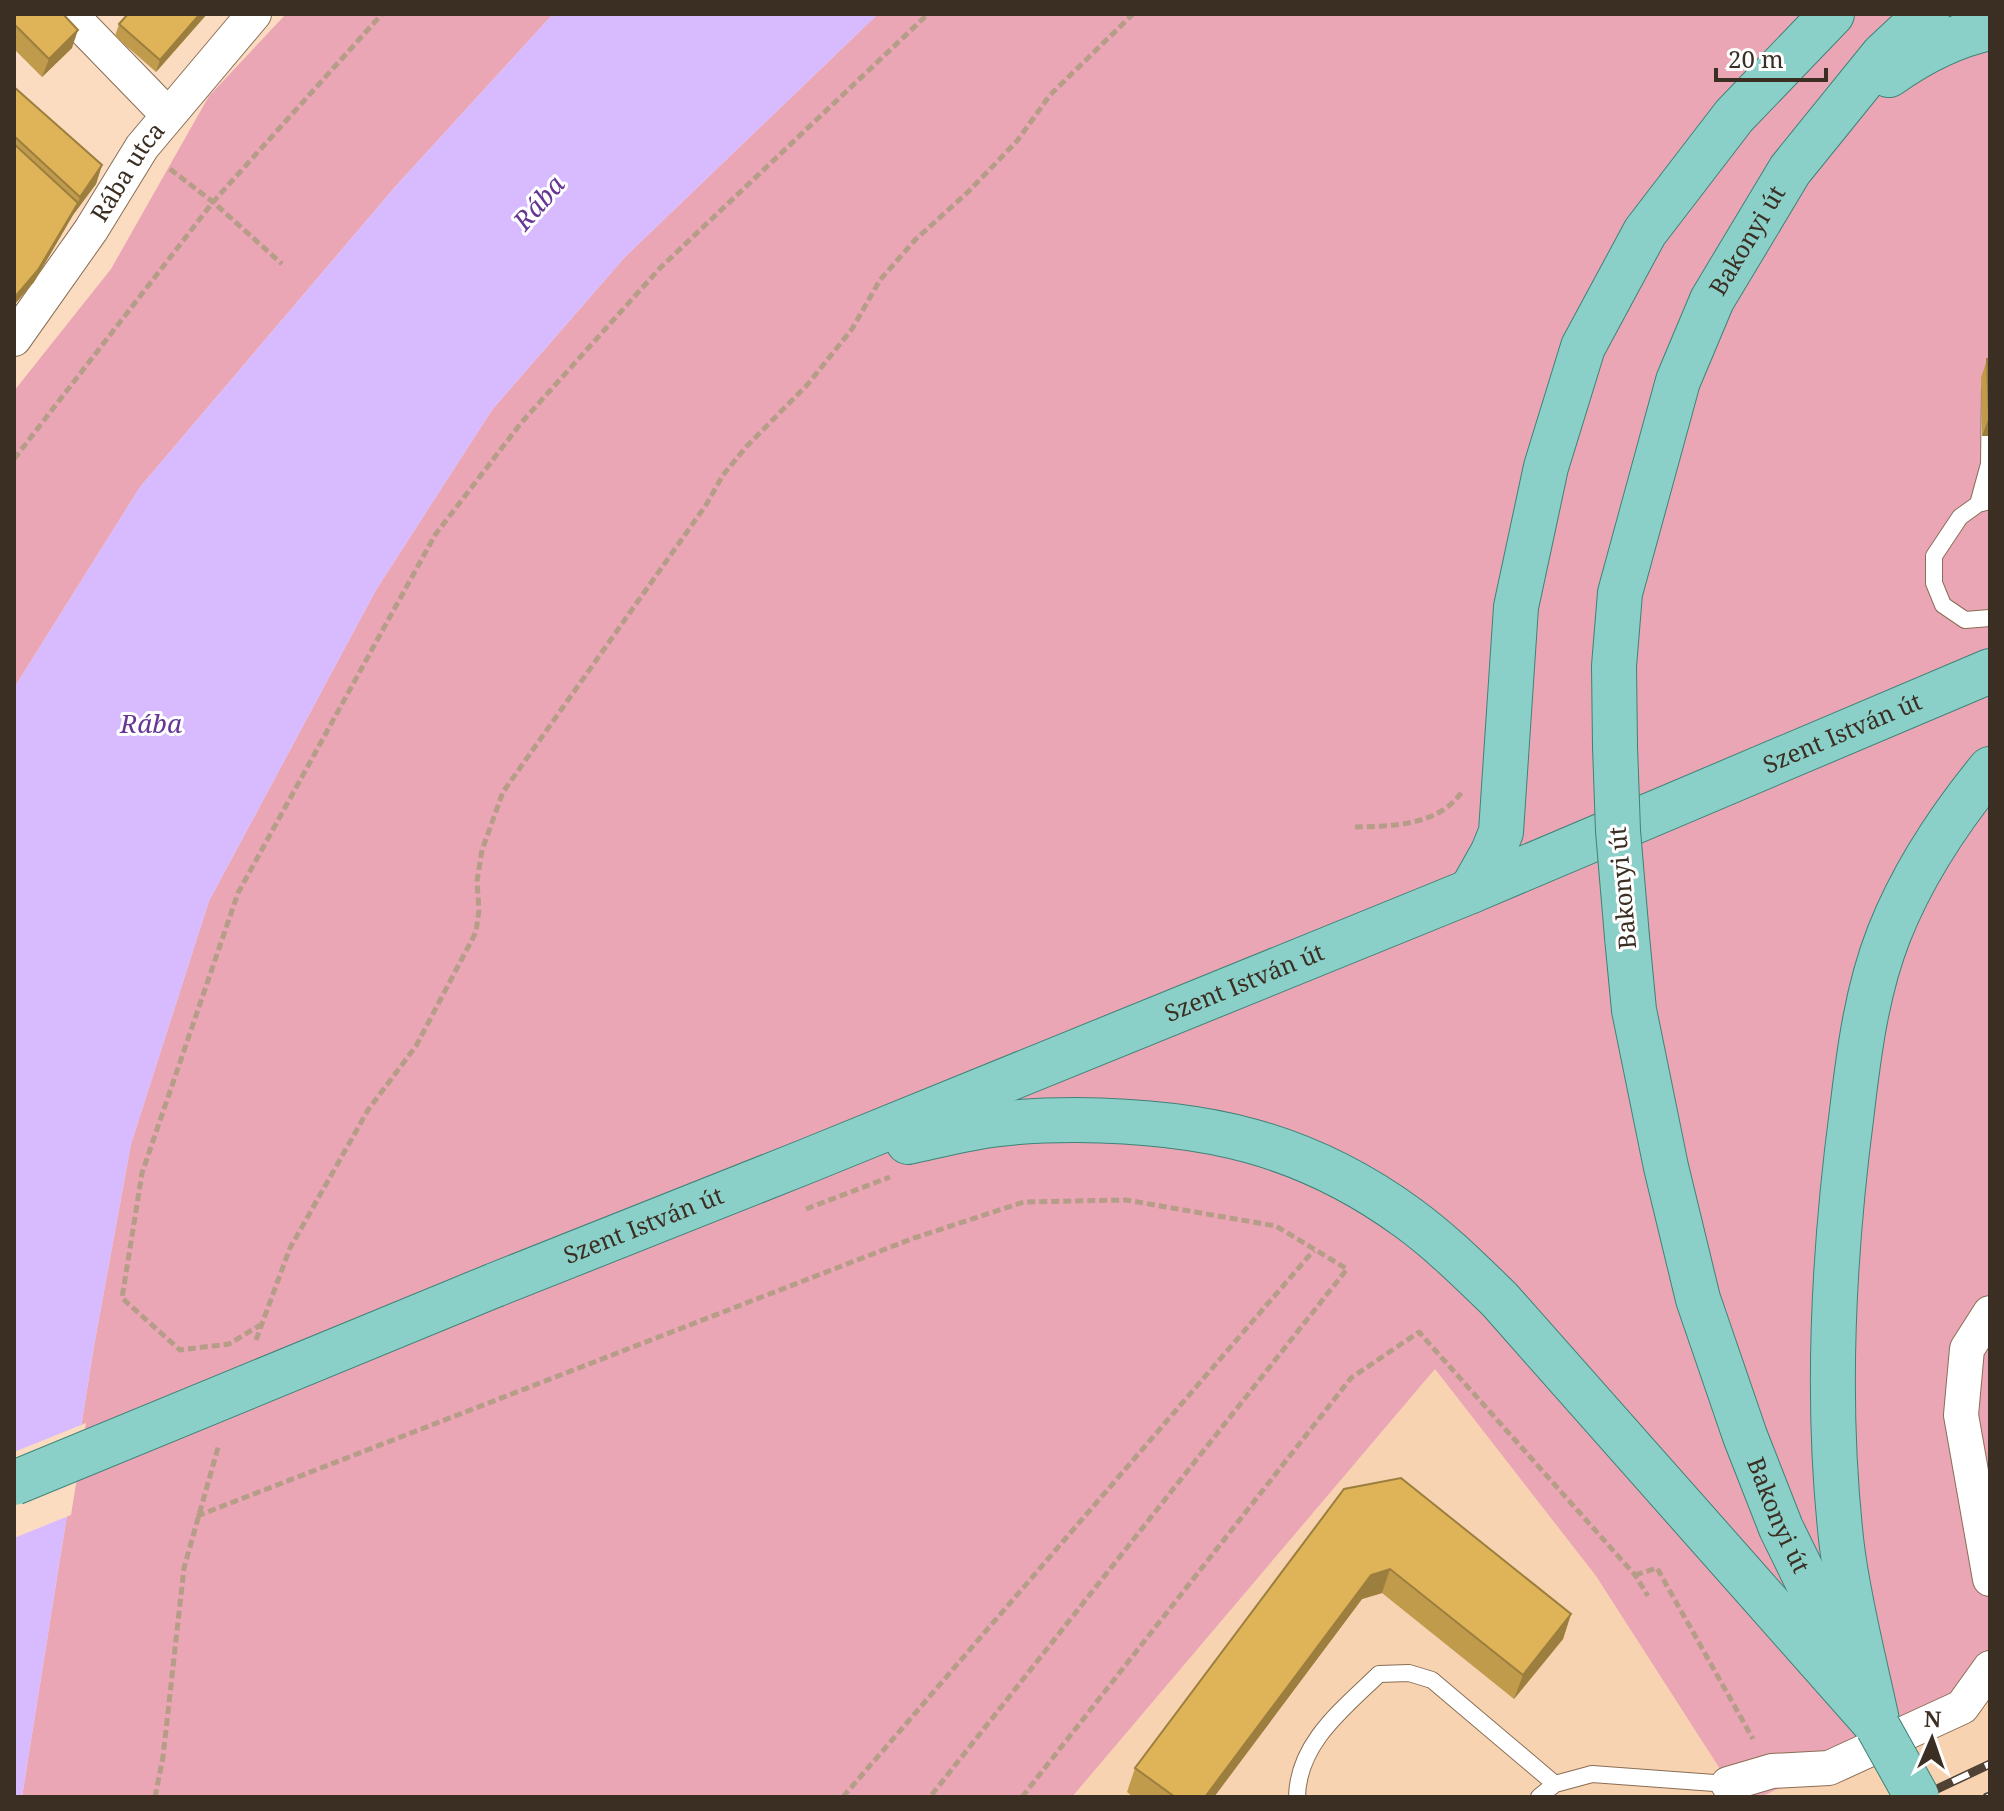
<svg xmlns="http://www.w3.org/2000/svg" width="2004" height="1811" font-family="'Noto Serif',serif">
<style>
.built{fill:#f7d3b1}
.green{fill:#eba6b5}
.water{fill:#d8bbfe}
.pier{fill:#fbdcc1}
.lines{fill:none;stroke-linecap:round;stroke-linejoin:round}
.lane-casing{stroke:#896e55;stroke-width:18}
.street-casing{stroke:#896e55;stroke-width:36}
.primary-casing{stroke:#3d8377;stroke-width:46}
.path{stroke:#b59d88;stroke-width:5;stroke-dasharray:8 4;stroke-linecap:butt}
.lane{stroke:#fff;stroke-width:16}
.street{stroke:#fff;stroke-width:34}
.primary{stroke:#8bd0c8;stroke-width:44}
.rail-casing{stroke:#4f4134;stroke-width:9}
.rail{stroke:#fff;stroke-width:6;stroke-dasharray:18;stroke-linecap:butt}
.primary-bridge-casing{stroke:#3d8377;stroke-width:46;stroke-linecap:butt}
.primary-bridge{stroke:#8bd0c8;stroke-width:44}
.wall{fill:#c09b4c}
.shaded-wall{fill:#9c7e3e}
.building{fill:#dfb458;stroke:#9c7e3e;stroke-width:2}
.labels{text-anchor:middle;stroke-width:6;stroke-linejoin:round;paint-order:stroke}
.street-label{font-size:24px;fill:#3b2f24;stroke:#fff}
.water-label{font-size:26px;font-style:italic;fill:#663694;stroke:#fff}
</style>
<rect width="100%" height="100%" fill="#fbdcc1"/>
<!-- built -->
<path class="built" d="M1435 1369 1596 1576 1738 1797H1072Z
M1990 1689V1797H1761Z"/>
<!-- green -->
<path class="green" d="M286 14H553L394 188 140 487 14 688V391L111 269 209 96Z
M878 14H1990V1689L1761 1797H1738L1596 1576 1435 1369 1072 1797H22L94 1346 131 1144 209 901 376 590 492 410 625 257Z"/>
<!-- water -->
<path class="water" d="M553 14H878L625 257 492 410 376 590 209 901 131 1144 94 1346 22 1797H14V688L140 487 394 188Z"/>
<!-- pier -->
<path class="pier" d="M86 1423 71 1515 14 1538V1452Z"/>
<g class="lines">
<!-- lane casing -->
<g class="lane-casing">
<path id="lane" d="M1990 501 1978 504 1960 517 1934 556V583L1943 605 1965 620 1990 618
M1978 504 1989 464 1990 389
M1297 1797C1298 1743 1343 1709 1379 1674L1409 1673 1432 1680 1555 1784
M1539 1797 1555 1784 1592 1774 1728 1784"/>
</g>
<!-- street casing -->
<g class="street-casing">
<g id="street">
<path d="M70 14 167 114"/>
<path id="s1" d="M14 339 91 230 142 147 254 14"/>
<path d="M1990 1313 1967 1349 1961 1415 1990 1579"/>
<path d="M1728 1784 1772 1771 1829 1768 1962 1707 1990 1668"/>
</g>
</g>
<!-- primary casing -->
<g class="primary-casing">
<g id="primary">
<path d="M1889 75C1920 53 1952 36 1990 28"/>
<path id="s2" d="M1615 746 1614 666 1620 593 1678 381 1712 300 1790 170 1883 55 1927 14"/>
<path d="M1471 891 1493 852 1501 832 1516 607 1546 467 1583 347 1645 232 1734 116 1832 14"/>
<path id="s3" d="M1627 937 1634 1010 1666 1167 1698 1299 1745 1436 1781 1528 1851 1671"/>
<path d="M908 1142C936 1136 963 1129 991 1125 1019 1121 1049 1120 1076 1120 1203 1121 1304 1142 1408 1218 1441 1242 1470 1271 1499 1299L1878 1727"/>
<path id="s4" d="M495 1285 807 1161 1471 891 1990 671"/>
<path d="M1878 1725C1866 1668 1849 1604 1842 1547 1825 1402 1833 1255 1852 1111 1859 1051 1867 990 1889 934 1913 873 1949 819 1990 769"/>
</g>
</g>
<!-- path -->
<path class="path" d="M170 169 213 202 282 264
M14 459 213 202 382 14
M1355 827C1393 826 1440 826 1463 790
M806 1209 890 1177
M262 1324 229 1344 180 1350 122 1298 142 1173 238 893 435 535 521 423 660 268 928 14
M256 1340 290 1248 368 1110 416 1046 476 932 479 910 477 881 482 850 503 792 706 505 723 475 746 447 808 384 852 329 880 280 915 240 968 192 1017 141 1050 95 1133 14
M197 1516 914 1238 1024 1202 1126 1200 1276 1226 1347 1269 930 1797
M1635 1575 1657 1568 1753 1739
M155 1797 163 1757 184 1568 219 1444
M843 1797 1314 1250
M1022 1797 1351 1378 1419 1332 1635 1575 1648 1596"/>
<!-- lane -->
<use href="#lane" class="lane"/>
<!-- street -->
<use href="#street" class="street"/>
<!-- primary -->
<use href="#primary" class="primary"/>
<!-- rail casing -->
<g class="rail-casing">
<path id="rail" d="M1920 1797 1990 1764
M1987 1797 1990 1796"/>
</g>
<!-- rail -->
<use href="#rail" class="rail"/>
<!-- primary-bridge casing -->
<g class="primary-bridge-casing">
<path id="primary-bridge" d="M1615 746 1618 831 1627 937
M14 1483 495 1285
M1878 1727 1917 1797"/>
</g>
<!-- primary-bridge -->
<use href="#primary-bridge" class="primary-bridge"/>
</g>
<!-- wall -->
<path class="wall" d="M14 14 72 48 42 77 14 49Z
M128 14H207L156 72 115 36 119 24Z
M14 87 102 165 96 184 73 215 34 282 14 305Z
M1987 359H1990V436H1982L1981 378Z
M1344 1489 1571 1614 1563 1639 1514 1699 1382 1593 1362 1599 1214 1797H1133L1127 1792 1135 1768Z"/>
<!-- shaded-wall -->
<path class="shaded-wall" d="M200 14H207L156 72 160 60Z
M78 30 72 48 42 77 49 59Z
M102 165 96 184 73 215 34 282 14 305V298L78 203 80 197Z
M1989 417 1990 436H1982Z
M1390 1569 1382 1593 1362 1599 1214 1797H1205L1371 1575Z
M1571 1614 1563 1639 1514 1699 1523 1675Z"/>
<!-- building -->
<path class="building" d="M14 14H63L78 30 49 59 14 24Z
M128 14H200L160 60 119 24Z
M14 87 102 165 80 197 14 136Z
M14 144 78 203 38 270 14 298Z
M1987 359H1990L1989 417Z
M1401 1478 1571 1614 1523 1675 1390 1569 1371 1575 1205 1797H1175L1135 1768 1344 1489Z"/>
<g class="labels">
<!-- street labels -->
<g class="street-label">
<text dy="8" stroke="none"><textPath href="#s1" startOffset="202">Rába utca</textPath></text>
<text dy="8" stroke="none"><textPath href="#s2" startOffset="530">Bakonyi út</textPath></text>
<text dy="8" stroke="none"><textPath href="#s4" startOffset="1456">Szent István út</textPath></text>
<text transform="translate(1623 888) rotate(-95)" y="8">Bakonyi út</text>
<text dy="8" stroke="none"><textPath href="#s4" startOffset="808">Szent István út</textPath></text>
<text dy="8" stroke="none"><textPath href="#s4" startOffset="160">Szent István út</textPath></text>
<text dy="8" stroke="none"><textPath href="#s3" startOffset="600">Bakonyi út</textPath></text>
</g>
<!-- water labels -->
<g class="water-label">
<text transform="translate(539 203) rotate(-49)" y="9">Rába</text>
<text x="151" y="733">Rába</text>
</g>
</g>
<!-- border -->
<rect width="2004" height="1811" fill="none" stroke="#3b2f24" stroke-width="32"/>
<!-- north arrow -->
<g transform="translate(1932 1739) rotate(2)" stroke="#ffffff" stroke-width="6" paint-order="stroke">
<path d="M0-6L14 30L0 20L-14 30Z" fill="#3b2f24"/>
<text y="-12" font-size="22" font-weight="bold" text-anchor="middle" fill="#3b2f24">N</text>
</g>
<!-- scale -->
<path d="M1716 68v12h110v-12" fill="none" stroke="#3b2f24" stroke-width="4"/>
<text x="1728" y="68" font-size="24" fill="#3b2f24" stroke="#ffffff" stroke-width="6" paint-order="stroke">20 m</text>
</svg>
